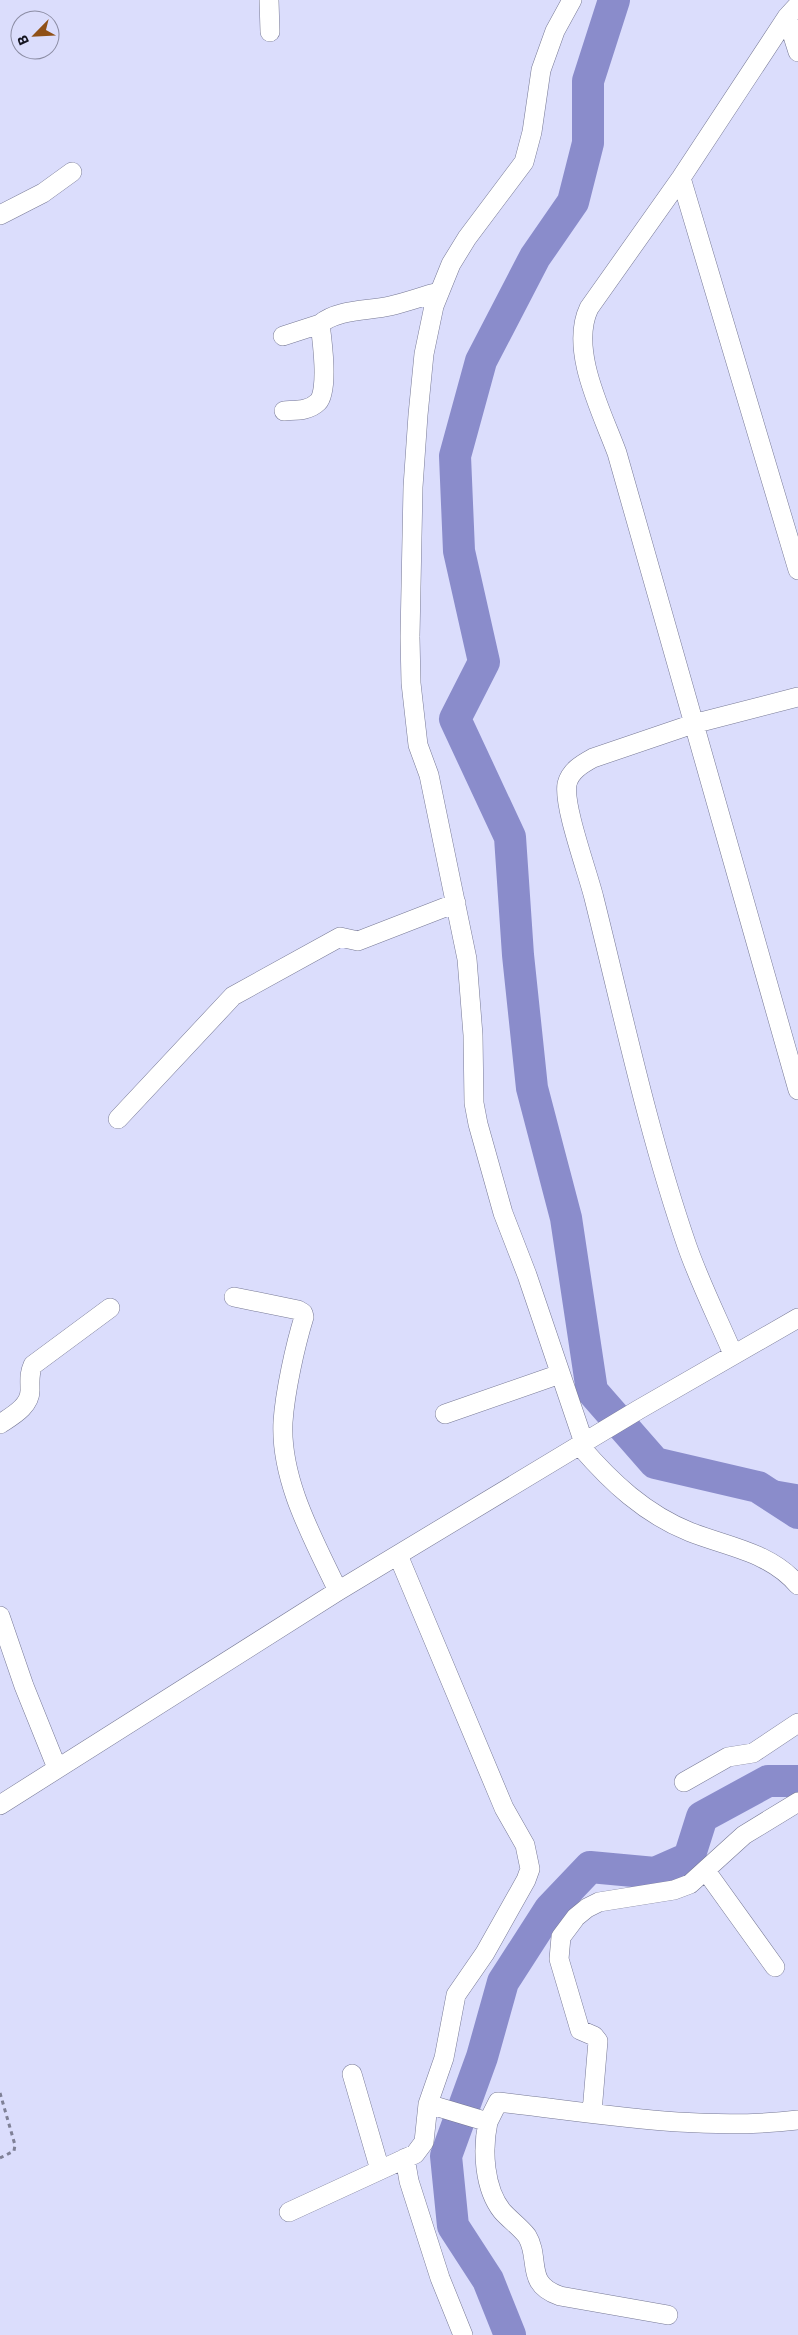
<svg xmlns="http://www.w3.org/2000/svg" width="798" height="2335" font-family="'Open Sans',sans-serif">
<style>
.lines{fill:none;stroke-linecap:round;stroke-linejoin:round}
.canal{stroke:#8a8ccb;stroke-width:19}
.river{stroke:#8a8ccb;stroke-width:32}
.minor-casing{stroke:#777995;stroke-width:20}
.path{stroke:#7f8096;stroke-width:3;stroke-dasharray:4 4;stroke-linecap:butt}
.minor{stroke:#fff;stroke-width:19}
</style>
<rect width="100%" height="100%" fill="#dbddfc"/>
<g class="lines">
<!-- canal -->
<path class="canal" d="M758 1487 798 1494"/>
<!-- river -->
<path class="river" d="M614 0 588 81V143L573 202 535 257 481 361 455 456 459 551 484 662 455 719 510 837 518 955 532 1088 566 1218 592 1391 655 1463 758 1487 798 1513
M510 2335 488 2280 453 2226 446 2156 482 2057 503 1982 550 1909 590 1867 655 1873 689 1858 702 1817 768 1781H798"/>
<!-- minor casing -->
<g class="minor-casing">
<path id="minor" d="M269 0 270 32
M572 0 555 31 541 70 532 132 524 162 467 238 451 264 434 306 424 354 418 415 413 487 410 637 411 683 418 745 429 775 467 959 473 1035 474 1103 478 1124 503 1213 527 1275 584 1443
M798 5 787 17 681 178 589 308C569 350 602 412 617 453L798 1090
M787 17 798 52
M681 178 798 570
M0 215 43 193 72 172
M283 336 320 324
M284 411C296 410 309 411 318 402 329 391 322 339 320 324 338 309 368 311 390 306 407 302 423 296 439 292
M118 1119 233 996 340 937 358 941 456 903
M234 1297 298 1310 303 1313 304 1317C295 1346 285 1392 283 1422 280 1481 314 1540 338 1591
M733 1354C718 1319 700 1283 687 1246 648 1133 623 1014 594 898 588 873 563 806 567 784 570 771 582 764 593 758L693 724 798 697
M445 1414 560 1374
M0 1424C12 1416 31 1406 30 1389 30 1379 29 1374 33 1365L110 1308
M580 1446C611 1482 645 1514 690 1532 728 1547 770 1552 798 1585
M398 1555 504 1808 525 1845 530 1869 526 1880 485 1953 456 1995 444 2058 428 2104 488 2122C482 2150 484 2188 502 2211 510 2220 520 2227 527 2236 541 2259 524 2284 560 2296L668 2315
M0 1616 24 1686 57 1768
M684 1782 728 1757 753 1753 798 1723
M0 1805 338 1591 638 1410 798 1318
M706 1871 775 1967
M352 2074 380 2170
M592 2112 598 2041 594 2036 580 2030 559 1959 561 1937 576 1917 587 1908 599 1902 674 1890 690 1884 744 1835 798 1802
M488 2122 498 2102C597 2113 698 2132 798 2120
M405 2158 409 2181 440 2278 463 2335
M289 2212 415 2154 424 2142 428 2104"/>
</g>
<!-- path -->
<path class="path" d="M0 2093 15 2145 14 2151 0 2158"/>
<!-- minor -->
<use href="#minor" class="minor"/>
</g>
<!-- north arrow -->
<g transform="translate(35 35) rotate(246)"><circle r="24" fill="#dbddfc" stroke="#8c8da4"/>
<path d="M0-4L9 19L0 12L-9 19Z" fill="#8f5016"/>
<text y="-8" font-size="14" font-weight="bold" text-anchor="middle" fill="#151520">B</text>
</g>
</svg>
